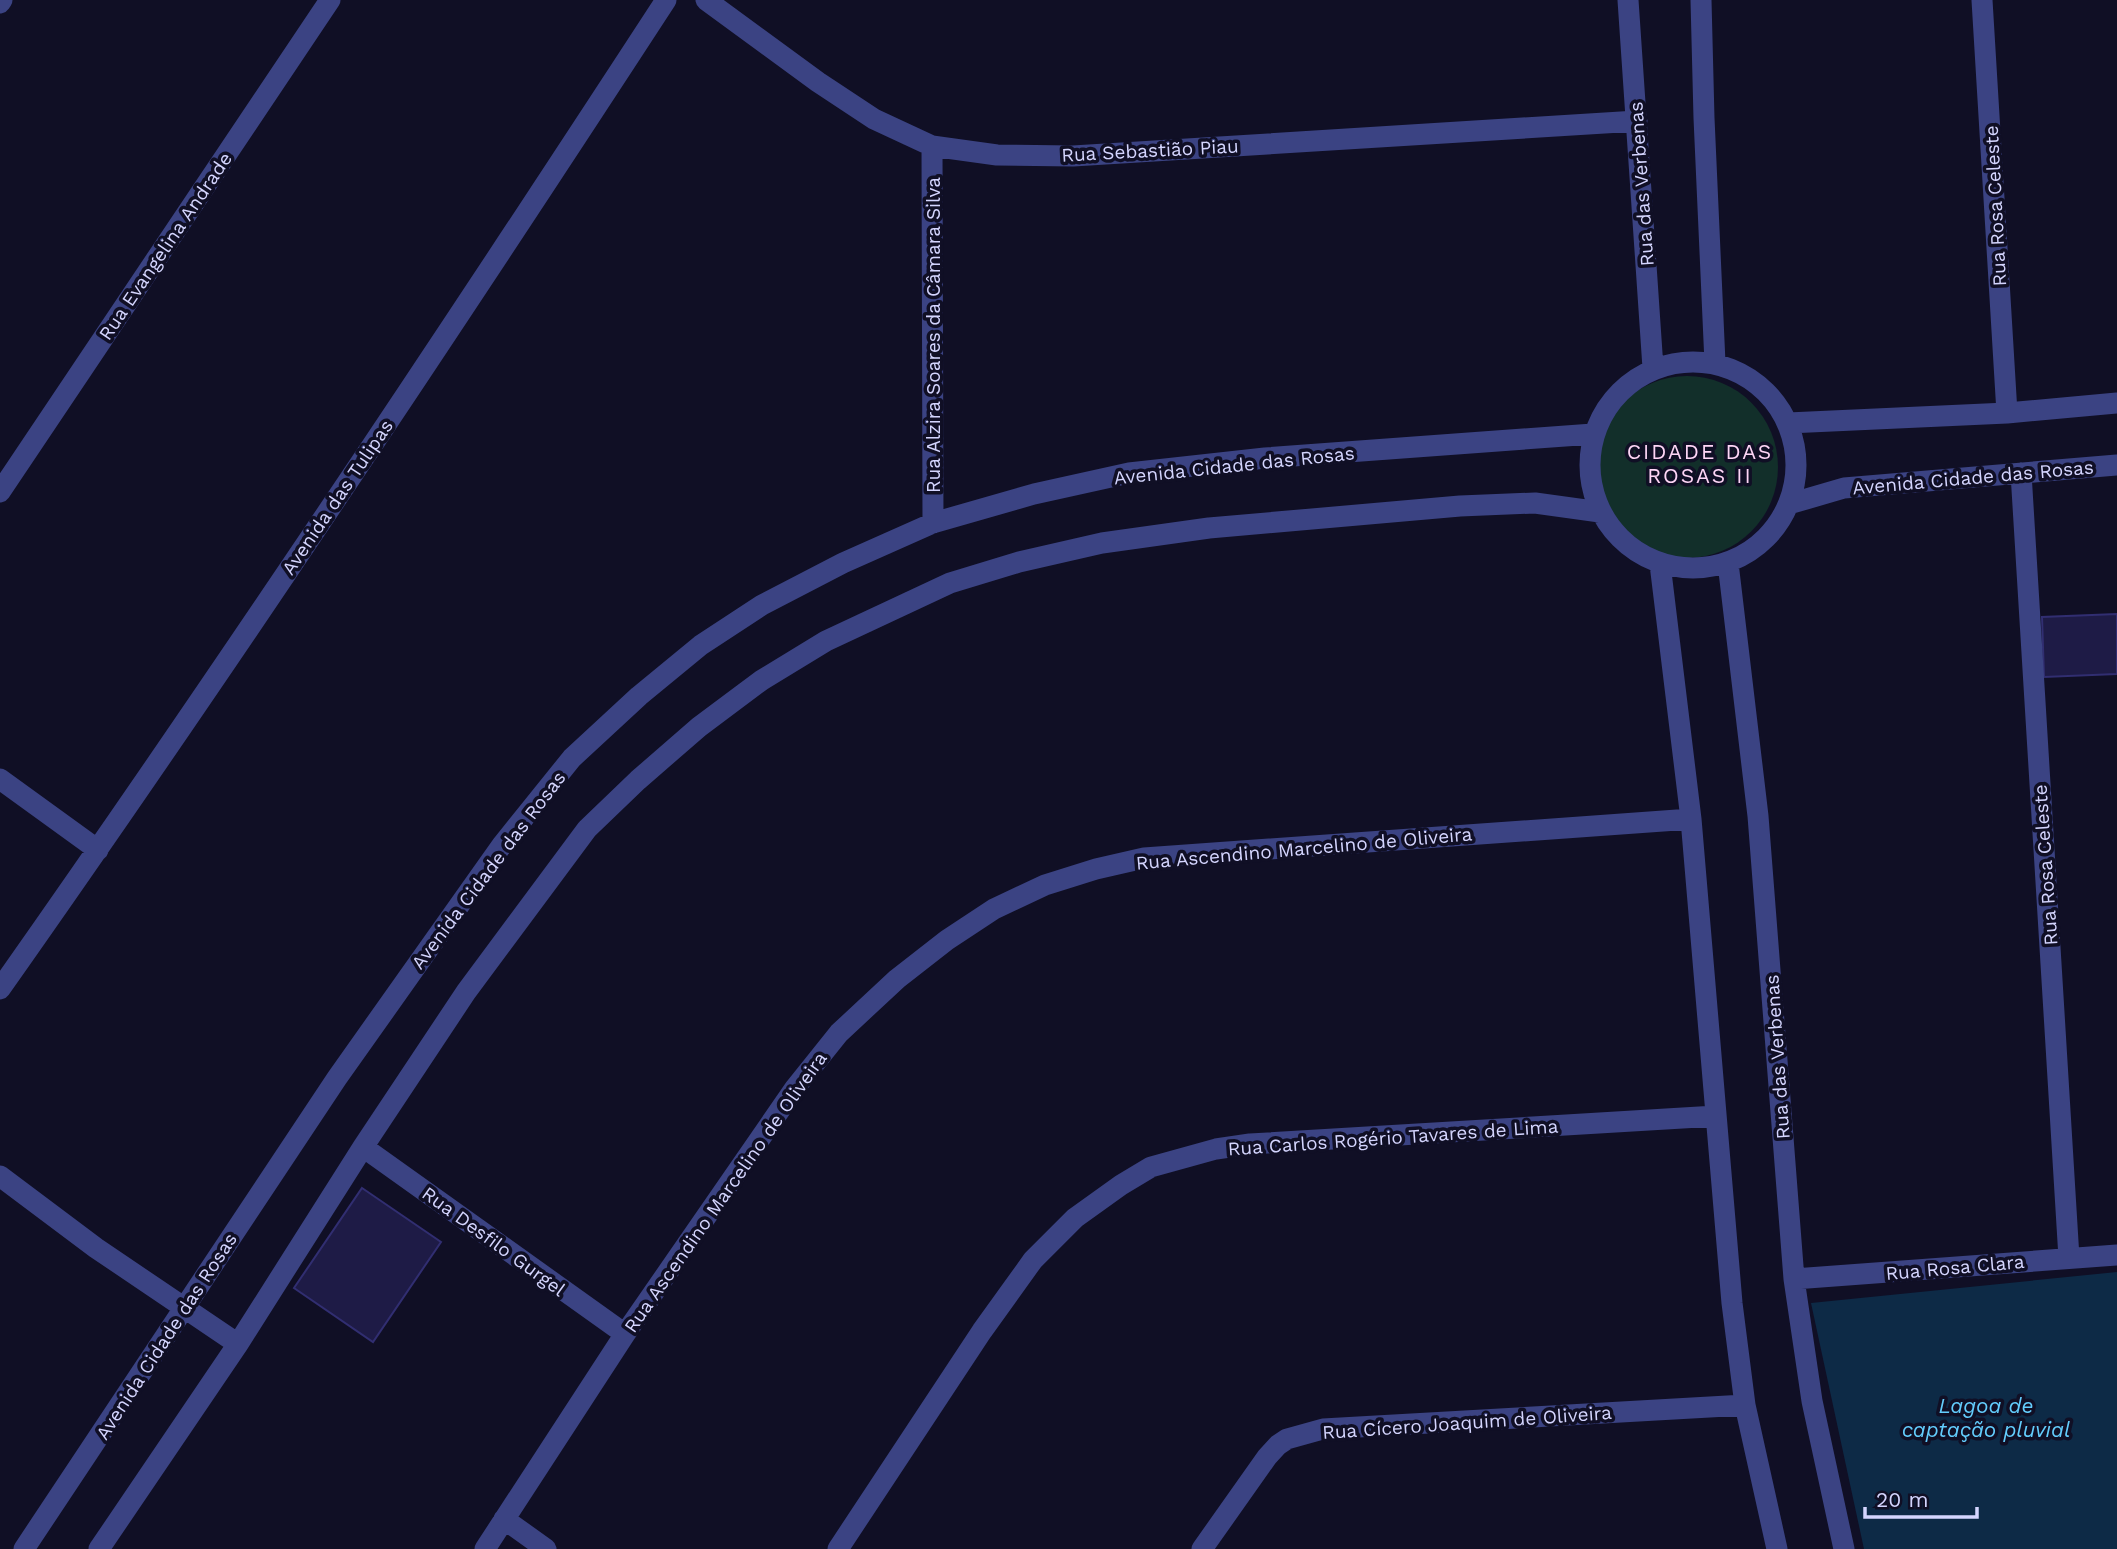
<svg xmlns="http://www.w3.org/2000/svg" width="2117" height="1549" font-family="'Work Sans',sans-serif">
<style>
.green{fill:#122f2a}
.water{fill:#0d2a46}
.building{fill:#1e1b46;stroke:#312e71;stroke-width:2}
.lines{fill:none;stroke-linecap:round;stroke-linejoin:round}
.minor{stroke:#3b4383;stroke-width:21}
.labels{text-anchor:middle;stroke-width:7;stroke-linejoin:round;paint-order:stroke}
.street-label{font-size:19px;fill:#d4d5fe;stroke:#100f25}
.neighbourhood-label{font-size:21px;letter-spacing:2px;fill:#fed6f6;stroke:#100f25}
.water-label{font-size:21px;font-style:italic;fill:#63cdfd;stroke:#100f25}
</style>
<rect width="100%" height="100%" fill="#100f25"/>
<!-- green -->
<path class="green" d="M1596 467a91 91 0 1 1 182 0a91 91 0 1 1-182 0Z"/>
<!-- water -->
<path class="water" d="M2117 1272V1549H1864L1811 1303Z"/>
<!-- building -->
<path class="building" d="M2117 614V674L2044 677 2042 617Z
M362 1188 441 1242 373 1342 294 1288Z"/>
<g class="lines">
<!-- minor -->
<path class="minor" d="M706 0 818 82 874 119 932 146 997 155 1073 156 1637 121
M1628 0 1653 368
M1701 0 1704 118 1715 363
M1982 0 2007 413
M0 3 2 0
M932 146 933 523
M1590 465a103 103 0 1 1 206 0a103 103 0 1 1-206 0Z
M1788 423 2007 413 2117 403
M2021 473 2069 1258
M0 492 330 0
M1789 504 1844 488 2117 465
M1728 563 1758 816 1794 1279 1812 1401 1844 1549
M1660 564 1691 819 1732 1303 1745 1405 1777 1549
M0 779 98 850
M0 989C229 664 449 333 666 0
M363 1147 625 1334
M0 1176 96 1248 238 1344
M1794 1279 2117 1255
M504 1519 546 1549
M24 1549 337 1078 502 845 572 758 639 696 701 645 762 605 843 563 933 523 1034 494 1129 473 1265 458 1593 434
M99 1549 238 1344 363 1147 466 992 587 829 638 780 699 727 762 680 826 641 950 583 1019 562 1102 543 1209 528 1460 506 1535 503 1600 512
M485 1549 625 1334 795 1088 839 1033 897 979 947 940 994 909 1045 885 1096 869 1144 858 1691 819
M838 1549 982 1331 1033 1260 1075 1218 1121 1185 1151 1167 1216 1149 1250 1144 1716 1116
M1202 1549 1267 1457 1278 1445 1287 1439 1323 1429 1745 1405"/>
</g>
<g class="labels">
<!-- street labels -->
<g class="street-label">
<text transform="translate(1150 150) rotate(-3)" y="7">Rua Sebastião Piau</text>
<text transform="translate(1641 184) rotate(-94)" y="7">Rua das Verbenas</text>
<text transform="translate(1995 206) rotate(-93)" y="7">Rua Rosa Celeste</text>
<text transform="translate(165 246) rotate(-56)" y="7">Rua Evangelina Andrade</text>
<text transform="translate(933 335) rotate(-90)" y="7">Rua Alzira Soares da Câmara Silva</text>
<text transform="translate(1234 465) rotate(-6)" y="7">Avenida Cidade das Rosas</text>
<text transform="translate(1973 477) rotate(-5)" y="7">Avenida Cidade das Rosas</text>
<text transform="translate(337 497) rotate(-56)" y="7">Avenida das Tulipas</text>
<text transform="translate(1304 848) rotate(-5)" y="7">Rua Ascendino Marcelino de Oliveira</text>
<text transform="translate(2045 865) rotate(-94)" y="7">Rua Rosa Celeste</text>
<text transform="translate(488 870) rotate(-53)" y="7">Avenida Cidade das Rosas</text>
<text transform="translate(1777 1057) rotate(-94)" y="7">Rua das Verbenas</text>
<text transform="translate(1393 1137) rotate(-4)" y="7">Rua Carlos Rogério Tavares de Lima</text>
<text transform="translate(725 1192) rotate(-55)" y="7">Rua Ascendino Marcelino de Oliveira</text>
<text transform="translate(494 1241) rotate(36)" y="7">Rua Desfilo Gurgel</text>
<text transform="translate(1955 1267) rotate(-5)" y="7">Rua Rosa Clara</text>
<text transform="translate(166 1336) rotate(-57)" y="7">Avenida Cidade das Rosas</text>
<text transform="translate(1467 1422) rotate(-4)" y="7">Rua Cícero Joaquim de Oliveira</text>
</g>
<!-- neighbourhood labels -->
<g class="neighbourhood-label">
<text x="1700" y="459">CIDADE DAS<tspan x="1700" dy="24">ROSAS II</tspan></text>
</g>
<!-- water labels -->
<g class="water-label">
<text x="1986" y="1413">Lagoa de<tspan x="1986" dy="24">captação pluvial</tspan></text>
</g>
</g>
<!-- scale -->
<path d="M1865 1507v10h112v-10" fill="none" stroke="#d4d5fe" stroke-width="3.5"/>
<text x="1876" y="1507" font-size="21" fill="#d4d5fe" stroke="#100f25" stroke-width="5" paint-order="stroke">20 m</text>
</svg>
